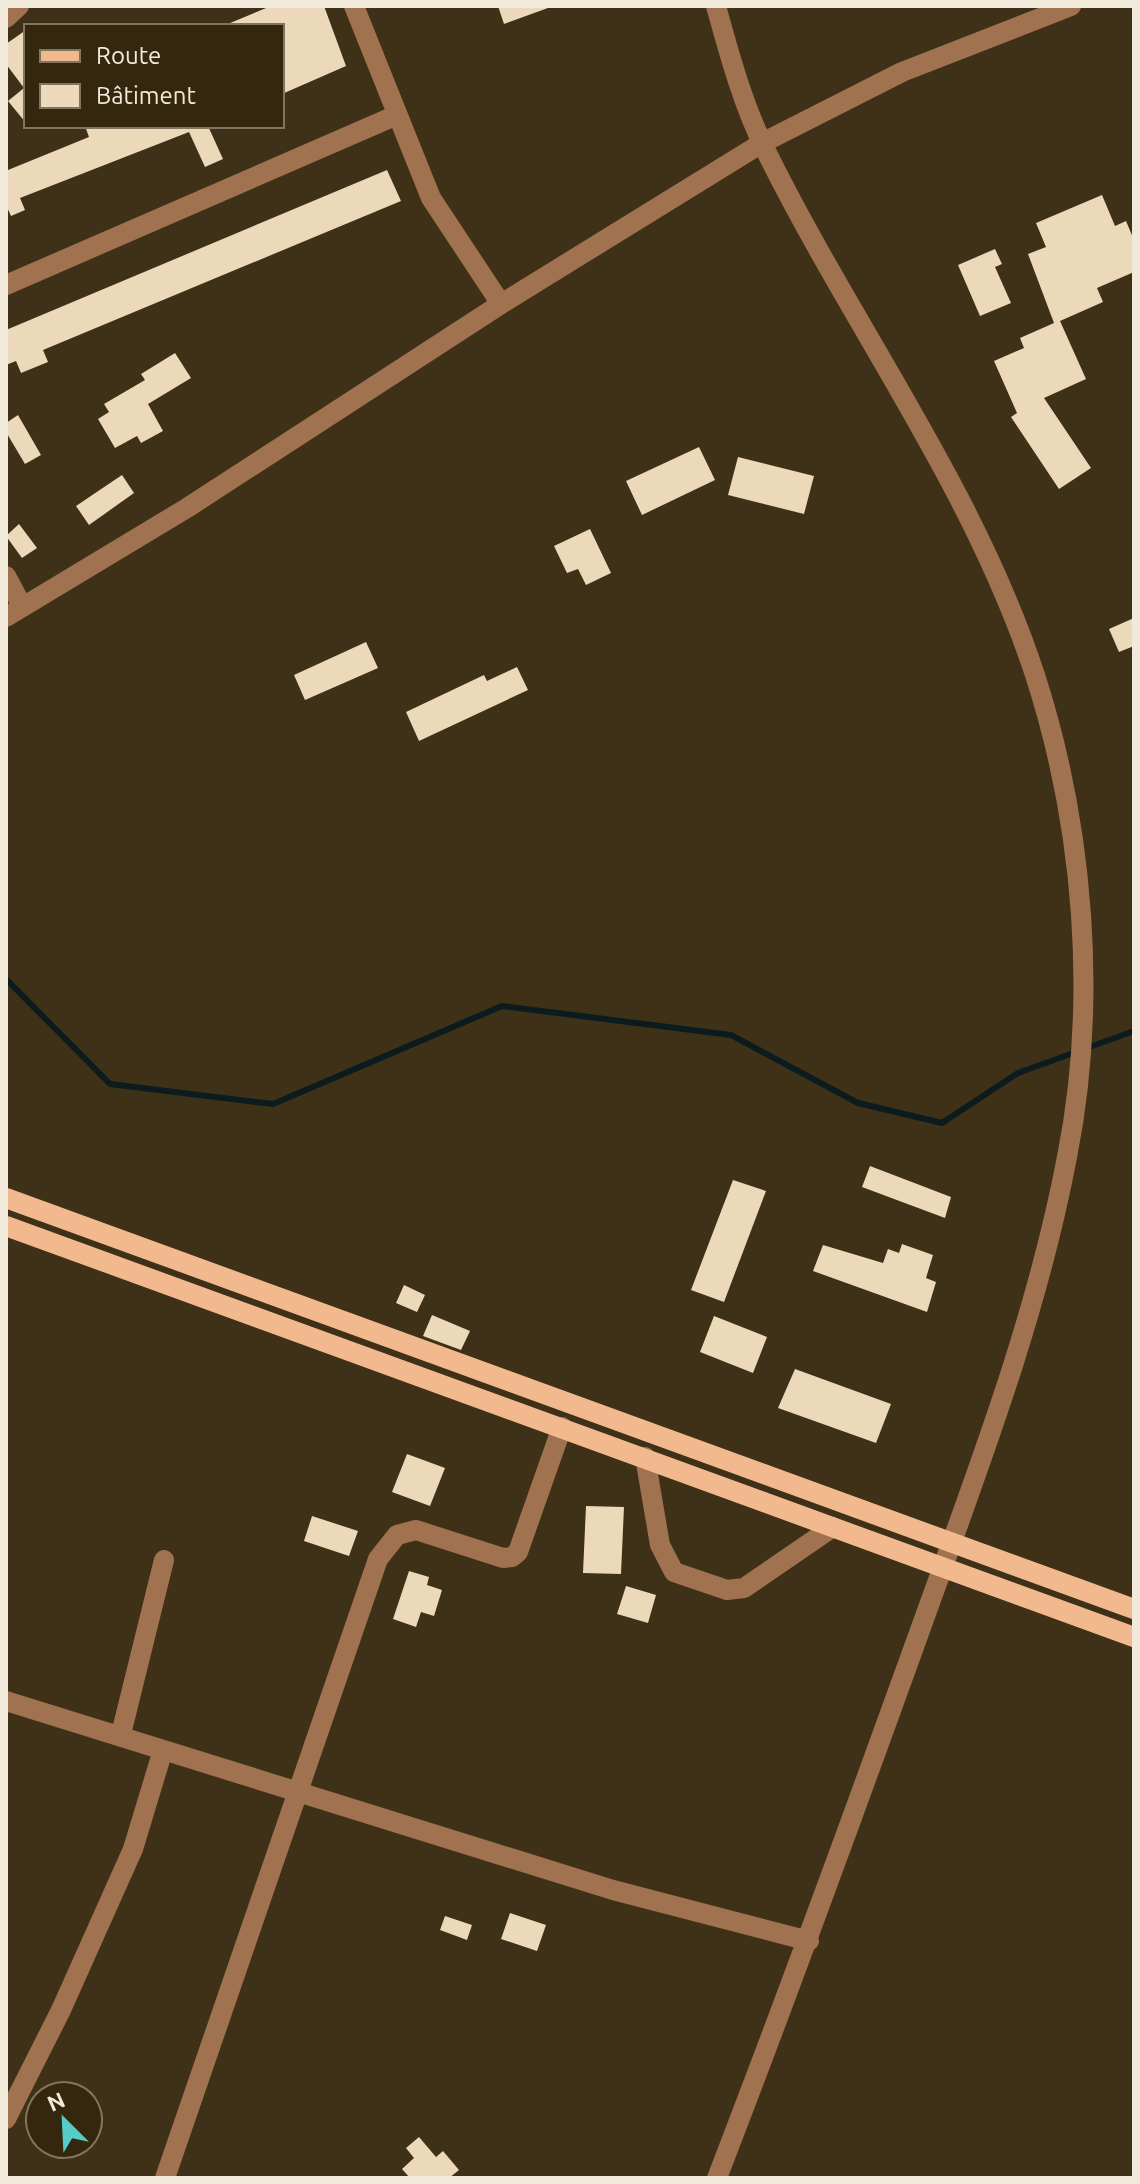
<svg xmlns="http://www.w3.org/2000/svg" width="1140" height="2184" font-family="Ubuntu,sans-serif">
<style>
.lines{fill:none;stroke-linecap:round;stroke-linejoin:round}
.stream{stroke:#0c1c1e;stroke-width:6}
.building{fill:#ebd9ba}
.minor{stroke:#a0724f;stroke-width:20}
.major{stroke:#f2b98f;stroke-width:20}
</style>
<rect width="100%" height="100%" fill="#3f3117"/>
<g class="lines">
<!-- stream -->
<path class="stream" d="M6 979 110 1084 273 1104 502 1006 731 1035 858 1103 942 1123 1018 1073 1076 1052
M1087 1048 1134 1031"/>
</g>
<!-- building -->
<path class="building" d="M271 6H324L346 66 282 94V26H223Z
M498 6H548V8L504 24Z
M26 30V123L8 101 24 88 6 64V44Z
M85 126H208L223 159 205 167 189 132 20 198 25 210 11 216 6 205V166L8 170 89 137Z
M387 170 401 201 43 350 48 362 21 373 16 361 6 365V330Z
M1102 195 1115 226 1126 221 1134 240V272L1097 288 1103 302 1060 321 1086 379 1044 398 1091 468 1059 489 1011 417 1017 413 994 361 1024 348 1020 338 1054 323 1028 254 1046 247 1036 223Z
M995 249 1002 264 995 267 1011 303 980 316 958 265Z
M175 353 191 378 148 404 163 431 141 443 137 436 115 448 98 419 109 412 104 404 145 380 141 374Z
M18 415 41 455 25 464 6 432V423Z
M699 447 715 480 642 515 626 481Z
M738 457 814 476 804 514 728 495Z
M122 475 134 493 89 525 76 506Z
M19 524 37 548 22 558 6 536Z
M590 529 611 573 586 585 578 569 567 573 554 546Z
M1134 618V646L1119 652 1109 629Z
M366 642 378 668 305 700 294 675Z
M517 667 528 690 419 741 406 712 484 675 487 681Z
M870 1166 951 1197 945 1218 862 1187Z
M733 1180 766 1191 724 1302 691 1290Z
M902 1244 933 1255 926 1278 936 1282 927 1312 813 1271 823 1245 883 1263 888 1249 899 1253Z
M404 1285 425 1295 417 1312 396 1303Z
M432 1315 470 1331 461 1350 423 1336Z
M714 1316 767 1337 753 1373 700 1352Z
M795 1369 891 1404 876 1443 778 1408Z
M407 1454 445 1468 430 1506 392 1492Z
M586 1506 624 1507 621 1574 583 1573Z
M312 1516 358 1531 349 1556 304 1541Z
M409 1571 429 1577 427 1585 442 1590 434 1616 421 1612 416 1627 393 1619Z
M626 1586 656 1595 648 1623 617 1614Z
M510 1913 546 1925 537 1951 501 1939Z
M445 1916 472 1925 467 1940 440 1930Z
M419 2137 436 2157 443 2151 459 2170 449 2178H410L402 2169 414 2158 406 2148Z"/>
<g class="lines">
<!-- minor -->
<path class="minor" d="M354 6 431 198 501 304
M716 6C729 53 743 105 765 149 852 326 973 486 1035 675 1084 827 1098 1001 1067 1157 1036 1321 975 1477 919 1633 853 1816 787 1997 717 2178
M6 18 19 6
M6 285 397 115
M6 576 22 606
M6 617 187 508 501 304 762 143 902 72 1071 6
M645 1457 660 1545 674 1572 727 1590 744 1588 833 1527
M6 1701 613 1890 809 1941
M121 1734 164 1560
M6 2119 61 2010 133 1849 163 1750
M165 2178 378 1559 397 1535 416 1530 503 1558 512 1557 518 1552 562 1427"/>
<!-- major -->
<path class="major" d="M6 1198 1134 1609
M6 1226 1134 1637"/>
</g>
<!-- border -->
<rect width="1140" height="2184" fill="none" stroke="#f1e9d9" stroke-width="16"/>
<!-- legend -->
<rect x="24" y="24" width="260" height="104" fill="#35270d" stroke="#80755f" stroke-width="2"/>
<rect x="40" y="50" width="40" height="12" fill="#f2b98f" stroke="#80755f" stroke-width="2"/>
<text x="96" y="64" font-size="24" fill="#f1e9d9">Route</text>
<rect x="40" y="84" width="40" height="24" fill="#ebd9ba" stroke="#80755f" stroke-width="2"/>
<text x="96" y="104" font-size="24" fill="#f1e9d9">Bâtiment</text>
<!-- north arrow -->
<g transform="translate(64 2120) rotate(336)"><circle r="38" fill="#35270d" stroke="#80755f" stroke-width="2"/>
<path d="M0-6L14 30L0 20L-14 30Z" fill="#54cdc6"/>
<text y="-12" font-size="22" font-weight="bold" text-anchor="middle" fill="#f1e9d9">N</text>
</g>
</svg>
